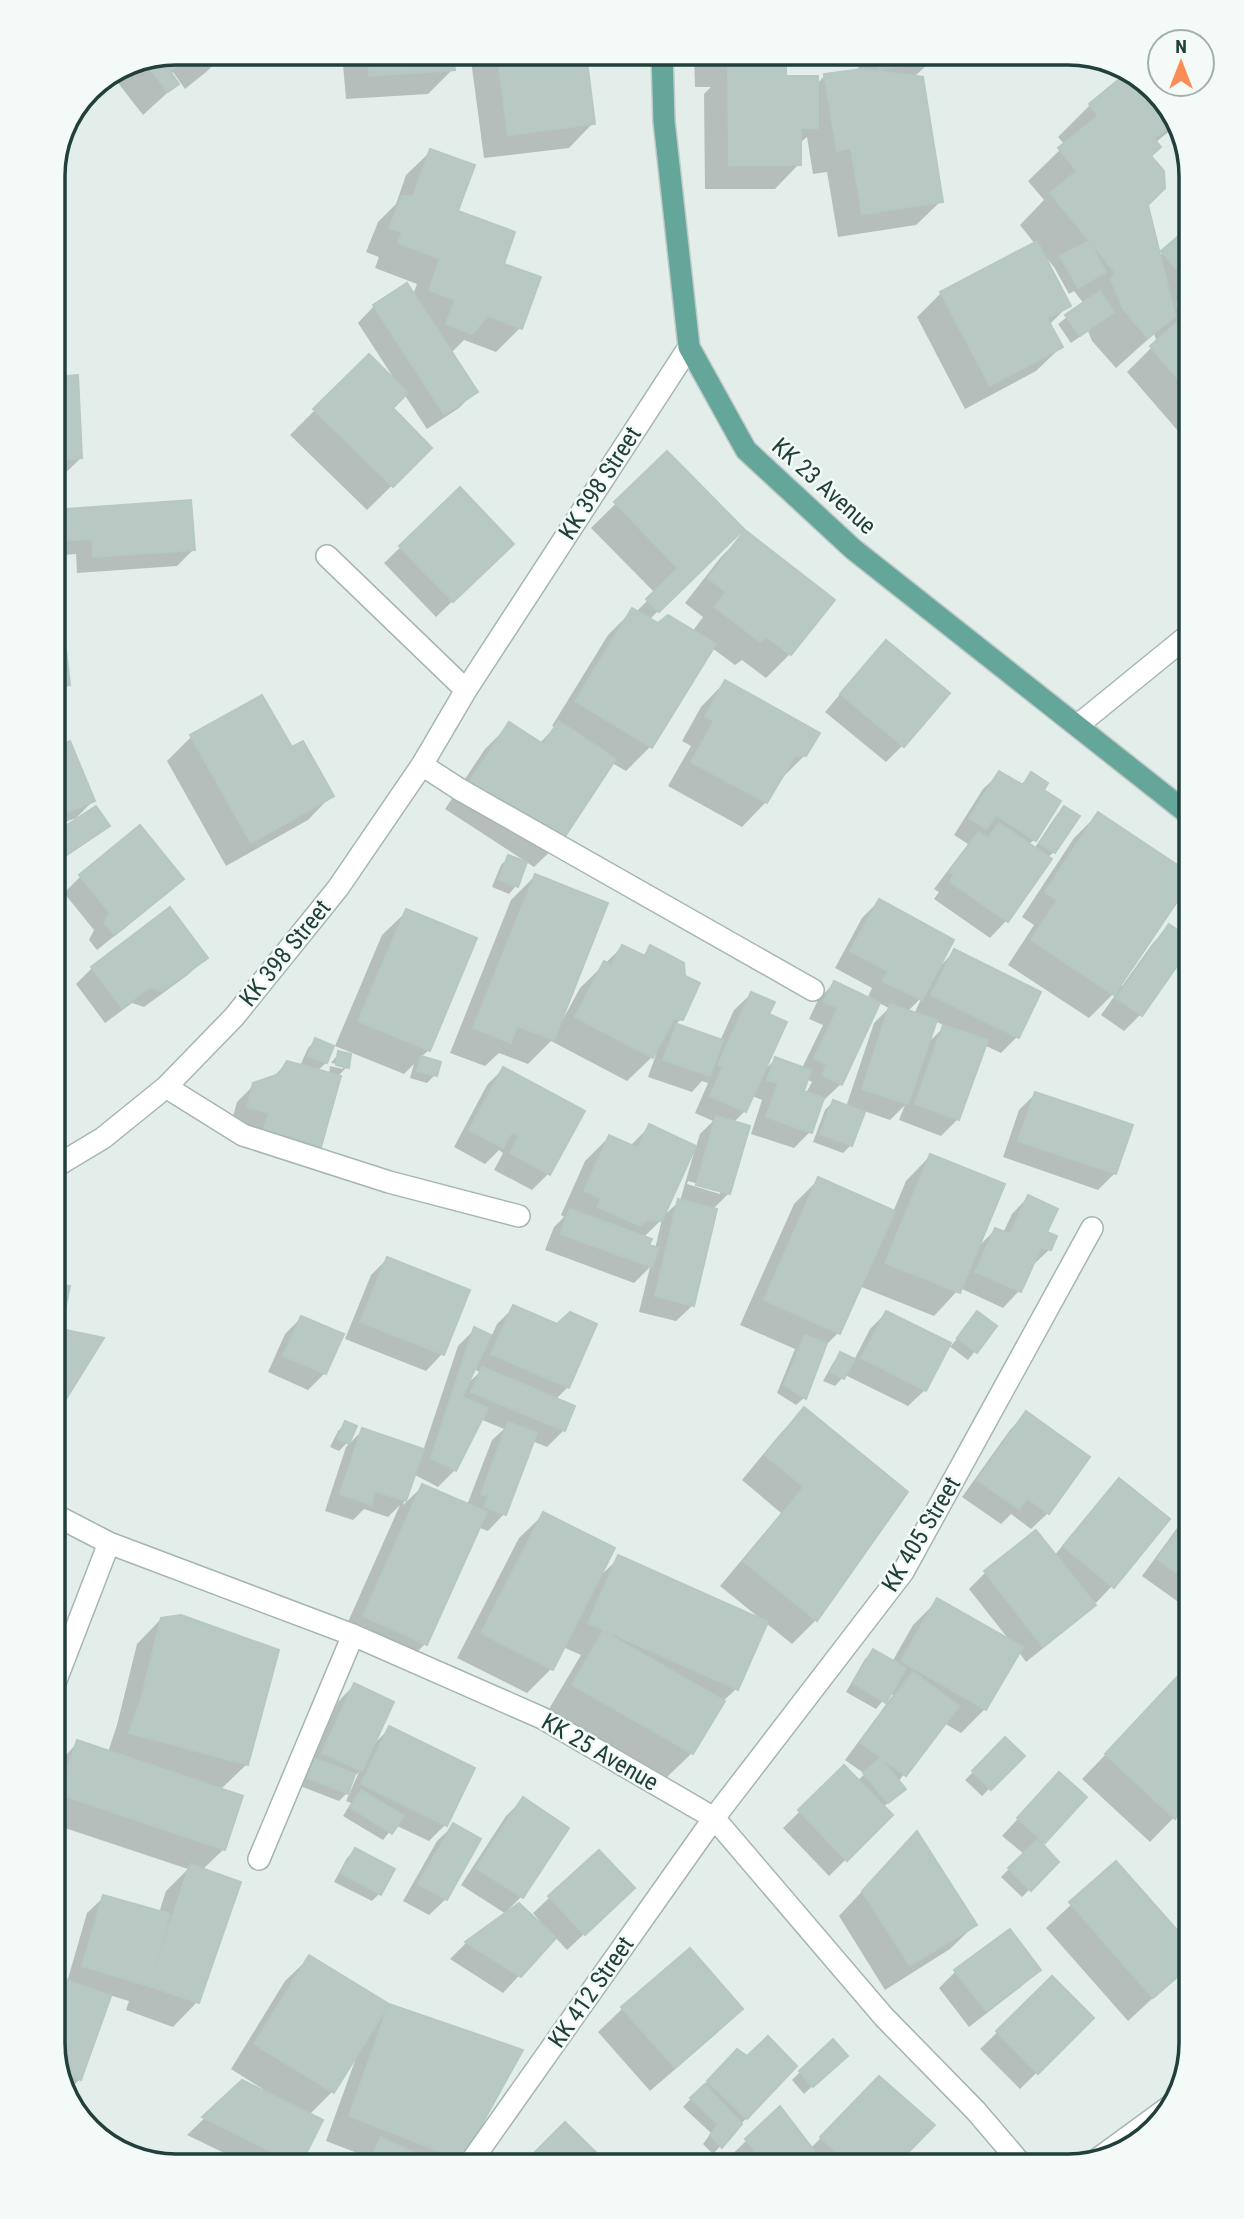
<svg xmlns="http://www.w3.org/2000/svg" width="1244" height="2219" font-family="'Roboto Condensed',sans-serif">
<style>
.shadow{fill:#0003;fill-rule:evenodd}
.building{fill:#b8c9c3;stroke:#b5c8c2;stroke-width:2}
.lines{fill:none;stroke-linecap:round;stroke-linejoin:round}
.minor-casing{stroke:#a5b6b2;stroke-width:24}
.major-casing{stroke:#c1cac8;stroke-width:24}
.minor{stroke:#fff;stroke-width:21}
.major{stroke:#65a69b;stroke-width:21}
.labels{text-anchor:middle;stroke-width:5;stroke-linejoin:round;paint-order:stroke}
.street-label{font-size:24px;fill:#21403b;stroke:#f4faf7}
.rim{fill:none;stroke:#21403b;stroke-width:3.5}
</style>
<rect width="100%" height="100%" fill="#e3eeea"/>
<!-- shadow -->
<path class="shadow" d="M176 52 226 53 206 72 185 89 173 72 170 75 177 84 143 115 111 74 129 62Z
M342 53H452L453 69 428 94 346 99Z
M470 53H584L593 123 569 148 484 158Z
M694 53H791V61L784 68V78L817 84 825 75 859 71 857 57 862 53H930L932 60 914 77 941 201 916 225 838 237 827 172 813 174 807 137 799 144V164L775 189H705L704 94 711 87H695Z
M1130 73 1143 78 1178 124 1155 143 1149 157 1146 205 1159 256 1191 227V446L1127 372 1157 342 1154 334 1116 368 1092 341 1088 331 1071 343 1058 324 1084 304 1074 291 1069 294 1054 267 1044 255 1043 256 1069 305 1049 325 1061 347 1036 371 965 409 917 317 941 293 1035 244 1020 225 1044 200 1028 181 1065 145 1058 137 1090 105Z
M431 151 456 212 502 265 520 328 496 352 464 340 451 353 476 391 459 408 427 429 404 394 390 408 430 448 367 510 290 435 369 356 395 380 358 323 374 306 413 295 417 284 375 268 379 257 366 252 378 222 396 204 406 175Z
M76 377 81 458 56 482H53V378Z
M667 453 717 553 649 620 658 625 692 632 703 617 685 603 721 557 745 533 790 654 766 678 742 660 735 665 712 648 650 747 626 771 612 763 559 843 534 867 445 809 485 749 509 725 539 744 555 727 552 726 608 635 633 610 636 612 655 593 591 528Z
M460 490 495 560 436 617 384 563Z
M54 512 193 550 177 566 77 573 76 554 53 556Z
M58 589 68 684 53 700V590Z
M870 659 902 746 886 762 825 712Z
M725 682 805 755 780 780 766 802 742 827 668 786 691 746 682 741 701 707Z
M191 737 292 750 332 795 308 820 226 866 167 761Z
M69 743 93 801 76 818 53 827V750Z
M1000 773 1020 786 1031 774 1042 790 1034 840 1028 845 1034 849 1056 816 1064 808 1054 852 1047 858 1049 860 1006 921 990 938 934 899 939 892 934 889 968 844 954 835 983 789Z
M96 808 107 826 99 834 55 864 53 861V836Z
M1098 814 1191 876 1119 984 1122 986 1153 943 1170 926 1191 943 1140 1015 1124 1031 1101 1015 1118 991 1117 990 1089 1018 1008 965 1034 925 1022 917 1074 838Z
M509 857 516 886 509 894 492 887 501 865Z
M535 876 559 1022 561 1023 580 988 622 947 642 957 651 947 681 1019 675 1025 720 1041 734 1010 751 994 767 1015 763 1071 776 1059 802 1068 823 1025 809 1019 818 1000 834 983 867 999 872 988 835 968 862 918 879 901 938 968 955 951 1017 1037 1001 1053 984 1045 958 1119 941 1136 899 1120 905 1105 890 1120 864 1111 851 1145 843 1153 813 1142 825 1110 833 1102 846 1107 874 1023 889 1008 879 1003 841 1084 824 1100 822 1099 810 1132 794 1148 751 1134 762 1100 752 1096 745 1111 733 1123 728 1194 713 1209 693 1305 676 1321 639 1312 650 1267 634 1283 545 1250 554 1227 564 1217 561 1215 585 1161 609 1137 630 1146 649 1127 696 1147 700 1134 713 1121 695 1113 708 1083 702 1081 692 1092 648 1077 658 1049 656 1048 652 1057 627 1081 551 1041 528 1064 499 1053 485 1066 450 1053 511 900ZM922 997 914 1014 907 1012ZM935 1021 945 1026 927 1044ZM806 1079 812 1082 806 1093 802 1092ZM693 1148 695 1149 680 1201 662 1217ZM688 1181 720 1190V1194L687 1184ZM662 1219 655 1249 647 1246 643 1238Z
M80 877 182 878 165 895 97 950 89 940 94 930 64 893Z
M407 911 429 1050 421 1057 435 1075 427 1083 410 1078 414 1064 404 1074 335 1046 382 935Z
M206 957 189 974 144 1007 132 1003 105 1023 76 984 92 968Z
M316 1040 326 1063 317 1071 329 1074 330 1066 343 1069V1065L331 1063 339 1053 347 1067 339 1075 319 1146 303 1163 231 1124 237 1102 254 1085 271 1079 287 1063 300 1066 308 1048Z
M503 1069 548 1174 532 1190 494 1170 503 1153 499 1150 485 1164 454 1147 487 1085Z
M1035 1094 1115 1173 1098 1190 1003 1157 1019 1110Z
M930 1156 976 1249 995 1230 1003 1233 1012 1214 1028 1197 1045 1233 1050 1249 1033 1265 1019 1291 1003 1308 960 1288 934 1316 859 1286 838 1333 823 1348 804 1398 796 1405 777 1393 795 1349 740 1325 794 1204 819 1179 893 1212 906 1181Z
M1191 1202V1226L1182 1221Z
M387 1259 442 1354 426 1371 345 1339 371 1275Z
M53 1284 68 1288 59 1330 57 1411 53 1415Z
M514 1307 568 1387 555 1400 573 1407 563 1431 547 1447 532 1441 504 1514 488 1531 478 1527 425 1644 401 1668 340 1640 400 1505 388 1517 364 1509 353 1520 325 1511 346 1447 363 1430 423 1451 458 1346 474 1330 491 1337 497 1324ZM473 1369 480 1372 466 1385ZM480 1419 504 1429 492 1440 467 1505 423 1486 403 1505 413 1474 438 1487 455 1470Z
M886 1313 951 1346 977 1314 994 1327 968 1360 948 1345 925 1390 908 1406 845 1375 835 1386 823 1381 833 1363 841 1355 854 1360 870 1329Z
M301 1318 325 1373 308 1390 268 1372 285 1334Z
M804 1409 816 1620 792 1644 766 1623 736 1689 720 1704 692 1753 667 1777 549 1709 581 1655 563 1647 551 1669 527 1693 457 1658 519 1538 544 1514 599 1577 619 1558 762 1620 720 1586 781 1513 742 1480 780 1434Z
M1026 1413 1048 1513 1031 1529 1011 1514 1001 1524 962 1497 1010 1430Z
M346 1423 355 1427 347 1443 339 1451 330 1447 338 1431Z
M1119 1481 1112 1586 1096 1603 1090 1598 1093 1605 1077 1621 1026 1662 1018 1651 985 1709 961 1733 944 1723 898 1782 896 1796 883 1807 891 1815 829 1876 783 1828 844 1768 857 1781 865 1774 845 1760 893 1695 889 1693 876 1709 846 1692 865 1659 873 1651 892 1662 913 1625 937 1601 1010 1641 969 1589 985 1573 1035 1533 1054 1556 1103 1497Z
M1191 1509V1611L1142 1576Z
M161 1619 246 1765 220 1790 224 1849 202 1870 197 2002 173 2027 126 2010 129 2001 109 1995 80 2079 65 2094 62 2091 52 2043 53 1977 67 1982 87 1913 104 1897 159 1913 166 1891 188 1869 53 1824V1769L78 1742 108 1752 117 1725 137 1644Z
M1177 1680 1191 1693V1800L1150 1842 1082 1779Z
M354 1685 372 1746 390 1728 445 1825 429 1841 395 1825 383 1840 343 1816 351 1803 346 1801 359 1772 351 1780 347 1793 339 1801 300 1786 338 1702Z
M1005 1740 1022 1756 982 1796 965 1780Z
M1043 1791 1084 1797 1041 1845 1057 1862 1022 1897 1001 1877 1024 1854 1002 1836Z
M523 1799 521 1897 507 1911 508 1913 541 1925 542 1924 533 1913 550 1897 616 1904 567 1950 555 1937 503 1993 450 1959 466 1943 506 1914 461 1885 506 1816Z
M454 1825 446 1899 429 1915 403 1901 437 1841Z
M355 1850 380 1893 372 1901 334 1882 347 1858Z
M893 1858 975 1925 950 1949 885 1990 839 1916Z
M1116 1863 1191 1949V1963L1128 2021 1046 1928Z
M310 1957 389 2005 461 2159 453 2166H360L365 2156 326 2141 356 2058 332 2092 309 2115 298 2166H251L187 2135 242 2082 262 2091 263 2089 231 2069 285 1981Z
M1038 1970 1022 1986 969 2027 939 1988 955 1972Z
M1052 1979 1091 2019 1020 2089 980 2049Z
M623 2008 741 2009 717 2033 650 2091 598 2032Z
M748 2059 795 2066 713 2154 703 2144 711 2133 683 2107 721 2067Z
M837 2063 804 2094 792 2080 800 2072Z
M879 2078 932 2125 892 2166H724L722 2164 747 2140 810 2149Z
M565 2124 608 2166H523Z"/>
<!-- building -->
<path class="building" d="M176 52 194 53 170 71 179 84 168 92 142 59Z
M200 53H227L210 66Z
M368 53H453L455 70 369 76Z
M497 53H586L595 124 508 135Z
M719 53H792L793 62 719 64Z
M875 53H932L933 60 878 70Z
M728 67H786V76H818V128H801V165H729Z
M862 69 923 77 943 202 862 214 851 148 837 151 824 74Z
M1128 72 1143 78 1176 121 1154 139 1161 147 1151 156 1164 171 1165 188 1148 205 1175 316 1148 338 1123 309 1111 279 1115 272 1050 193 1077 171 1058 148 1098 116 1089 104Z
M430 149 475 165 458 211 515 232 504 264 541 277 522 329 488 316 472 334 446 324 455 300 429 290 440 259 398 243 402 232 389 228 402 196H413Z
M1191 225V394L1150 346 1182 318 1176 304 1189 283 1161 251Z
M1037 241 1071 306 1047 318 1063 347 990 386 940 292Z
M1089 241 1106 272 1078 288 1060 256Z
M407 283 478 392 444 414 373 305Z
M1100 291 1114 312 1080 336 1065 315Z
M369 354 408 393 393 408 432 448 393 487 313 409Z
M78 375 82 458 53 460V377Z
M667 451 744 529 659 612 646 599 678 568 614 502Z
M460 487 514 544 453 602 399 546Z
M191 500 195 550 93 557 92 539 55 541 53 510Z
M745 530 835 600 791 655 767 637 760 642 715 607 726 592 708 578Z
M59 587 70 685 53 687V589Z
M632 608 658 623 668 615 716 644 652 748 575 701Z
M886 640 950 693 904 747 840 694Z
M725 680 820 733 806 756H795L767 803 691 762 714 721 705 716Z
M262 695 292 747 303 741 334 796 251 843 190 735Z
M559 721 616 759 560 844 468 784 509 722 543 744Z
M70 741 95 801 53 818V748Z
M999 771 1023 785 1031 772 1048 783 1044 790 1061 801 1036 841 996 815 986 829 969 818Z
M96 806 110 826 63 857 53 842V834Z
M1064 806 1080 816 1055 853 1039 843Z
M1098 812 1191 874V881L1114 995 1031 940 1057 900 1045 892Z
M999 823 1052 859 1008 922 950 882 954 875 950 872 978 832 988 838Z
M140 825 184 879 115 935 104 923 110 913 79 875Z
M508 855 527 862 518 887 499 879Z
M535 874 608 903 554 1040 517 1026 511 1043 473 1028Z
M879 899 954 940 922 1000 882 981 888 971 850 951Z
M170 907 208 958 162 991 150 987 122 1008 91 967Z
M406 909 477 938 430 1051 358 1021Z
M1169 924 1191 940V946L1142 1016 1116 998Z
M622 945 645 956 650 945 684 963 685 976 700 983 683 1020 674 1019 653 1058 575 1017 604 961 611 965Z
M954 949 1041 992 1019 1038 931 995Z
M834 981 880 1003 842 1085 822 1075 827 1065 814 1058 838 1008 824 1002Z
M751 992 775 1002 769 1014 787 1022 746 1112 710 1096 723 1067 718 1065Z
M890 1004 937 1020 908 1104 862 1089Z
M677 1024 723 1040 710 1076 663 1060Z
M943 1025 988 1040 959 1120 915 1104Z
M315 1038 334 1046 327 1063 308 1056Z
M338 1051 351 1054 349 1068 336 1065Z
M421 1056 441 1062 437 1076 417 1071Z
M775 1057 811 1070 804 1091 824 1098 812 1133 766 1117 778 1083 767 1080Z
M287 1061 341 1076 321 1147 263 1131 269 1113 247 1107 253 1083 279 1074Z
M503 1067 585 1111 550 1175 510 1153 519 1136 512 1132 503 1148 469 1130Z
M1035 1092 1133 1125 1116 1174 1018 1141Z
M833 1100 865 1112 852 1146 820 1134Z
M716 1116 750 1126 730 1194 696 1185Z
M649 1124 696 1146 662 1221 647 1220 641 1226 597 1207 601 1198 584 1191 609 1135 638 1148Z
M930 1154 1005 1184 960 1293 885 1263Z
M818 1177 895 1211 840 1334 764 1300Z
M1028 1195 1058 1209 1047 1232 1057 1236 1051 1250 1041 1248 1021 1292 975 1272 995 1228 1010 1234Z
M678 1199 717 1209 694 1306 655 1296Z
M570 1209 652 1239 649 1245 659 1248 652 1267 560 1234Z
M387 1257 470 1290 444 1355 360 1322Z
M53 1283 70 1286 61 1329 104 1338 58 1412 53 1409Z
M513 1305 557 1324 570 1312 597 1324 569 1388 491 1354Z
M886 1311 951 1343 926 1391 861 1358Z
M977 1311 997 1326 977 1353 957 1338Z
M301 1316 344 1334 326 1374 283 1356Z
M474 1327 491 1335 462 1397 488 1408 456 1471 431 1458Z
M805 1335 827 1343 806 1399 784 1385Z
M840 1352 855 1359 844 1379 830 1372Z
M482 1367 575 1406 565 1431 471 1392Z
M804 1407 908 1492 817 1621 743 1561 804 1487 765 1455Z
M1026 1411 1090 1457 1049 1514 1027 1498 1019 1509 977 1480Z
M345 1421 357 1426 349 1444 337 1439Z
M508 1422 537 1433 506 1515 484 1507 488 1496 481 1494Z
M362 1428 424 1449 406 1501 375 1491 371 1505 340 1494Z
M1119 1478 1170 1519 1114 1588 1063 1546Z
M422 1484 487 1512 427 1645 363 1616Z
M1191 1511V1583L1157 1559Z
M543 1512 615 1548 553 1670 481 1633Z
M1036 1530 1096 1605 1043 1647 984 1571Z
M618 1555 768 1622 738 1690 588 1623Z
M937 1598 1023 1647 986 1710 901 1661Z
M181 1615 279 1650 248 1765 129 1733 141 1699 161 1618Z
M181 1615 264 1654 224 1738 141 1699Z
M603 1631 725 1701 693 1754 572 1685Z
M873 1649 906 1668 886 1703 853 1683Z
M913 1672 959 1706 906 1776 860 1742Z
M1177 1677 1191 1691V1802L1175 1819 1105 1754Z
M354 1683 394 1702 362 1771 322 1753Z
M389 1726 475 1768 447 1826 361 1784Z
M1005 1737 1025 1756 991 1790 972 1771Z
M77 1740 243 1796 225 1850 59 1794Z
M314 1758 355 1774 348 1794 307 1778Z
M880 1758 906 1789 888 1803 863 1773Z
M844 1765 893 1815 847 1861 798 1810Z
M1059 1772 1087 1797 1045 1843 1017 1818Z
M361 1790 404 1816 392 1834 350 1807Z
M523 1797 569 1828 523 1898 476 1868Z
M453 1823 481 1839 447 1900 418 1884Z
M917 1831 977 1925 910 1966 862 1891Z
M1038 1839 1059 1862 1031 1891 1008 1868Z
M355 1848 395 1869 381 1895 341 1873Z
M599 1850 635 1888 585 1935 548 1896Z
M1116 1861 1191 1946V1965L1153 1998 1069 1902Z
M190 1864 241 1882 199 2003 149 1986Z
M103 1895 170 1914 149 1986 82 1966Z
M519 1903 556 1938 521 1977 465 1942Z
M1010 1929 1041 1970 986 2011 954 1970Z
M690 1948 743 2009 675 2068 621 2007Z
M309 1955 389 2004 334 2093 254 2044Z
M53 1975 111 1996 81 2080 58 2071 52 2043Z
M1052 1976 1094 2018 1038 2074 996 2031Z
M389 2004 523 2050 462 2160 349 2116Z
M768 2036 797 2066 747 2119 707 2081 737 2049 747 2056Z
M833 2039 848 2056 813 2087 799 2071Z
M879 2076 935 2125 895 2166H851L820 2137Z
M242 2080 323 2120 300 2166 202 2117Z
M705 2084 742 2124 722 2148 710 2135 718 2124 690 2098Z
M780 2106 826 2166H769L745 2139Z
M565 2122 610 2166H521Z
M381 2137 440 2166H367Z"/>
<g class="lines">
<!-- minor casing -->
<g class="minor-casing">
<path id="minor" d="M327 556 466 690
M1078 725 1191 633
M422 765 459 789 813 990
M166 1087 243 1135 389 1182 519 1216
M53 1168 103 1138 166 1087 234 1017 338 888 422 765 466 690 689 347
M53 1514 109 1543 353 1635 542 1718 714 1818 884 2017 976 2111 1023 2166
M53 1688 109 1543
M259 1859 353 1635
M1095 2161 1173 2104
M468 2166 714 1818 903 1572 1092 1228"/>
</g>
<!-- major casing -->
<g class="major-casing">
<path id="major" d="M662 53 664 121 689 347 746 450 853 549 1191 816"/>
</g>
<!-- minor -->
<use href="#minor" class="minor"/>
<!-- major -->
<use href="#major" class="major"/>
</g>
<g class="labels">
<!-- street labels -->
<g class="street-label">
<text transform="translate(600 483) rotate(-57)" y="8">KK 398 Street</text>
<text transform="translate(824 486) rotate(42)" y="8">KK 23 Avenue</text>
<text transform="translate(285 953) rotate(-51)" y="8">KK 398 Street</text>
<text transform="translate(921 1534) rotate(-59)" y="8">KK 405 Street</text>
<text transform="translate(600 1752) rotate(30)" y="8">KK 25 Avenue</text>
<text transform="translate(591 1992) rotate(-55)" y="8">KK 412 Street</text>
</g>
</g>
<!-- crop -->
<path d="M0 0H1244V2219H0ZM176 65H1068A111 111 0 0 1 1179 176V2043A111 111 0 0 1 1068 2154H176A111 111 0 0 1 65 2043V176A111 111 0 0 1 176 65Z" fill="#f4faf7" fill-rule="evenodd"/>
<path class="rim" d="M176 65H1068A111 111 0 0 1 1179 176V2043A111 111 0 0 1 1068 2154H176A111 111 0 0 1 65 2043V176A111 111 0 0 1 176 65Z"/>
<!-- north arrow -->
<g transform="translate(1181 63)"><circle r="33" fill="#f4faf7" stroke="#a0b0ac" stroke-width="2"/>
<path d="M0-5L12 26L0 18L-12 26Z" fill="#fa8c55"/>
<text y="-10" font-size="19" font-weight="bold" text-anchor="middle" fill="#21403b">N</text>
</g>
</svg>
